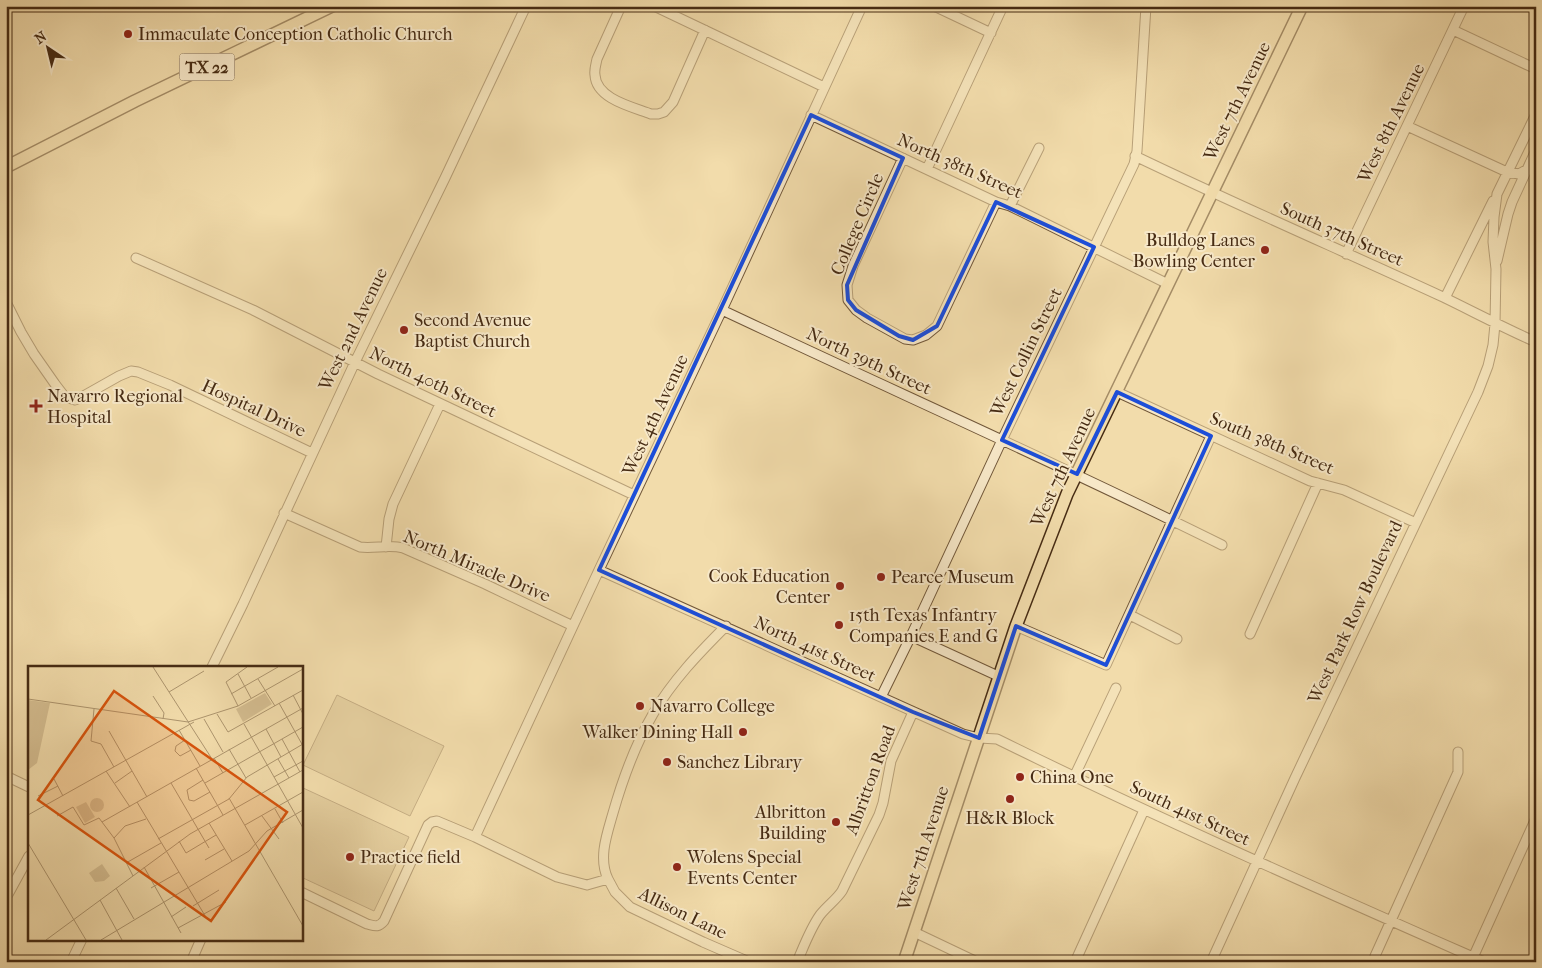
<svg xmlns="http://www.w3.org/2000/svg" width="1542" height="968" font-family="'IM FELL French Canon',serif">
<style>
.green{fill:#d5be91;stroke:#8e7452}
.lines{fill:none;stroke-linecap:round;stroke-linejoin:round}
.minor-casing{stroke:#715739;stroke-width:11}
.major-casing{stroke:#462b13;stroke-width:14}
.minor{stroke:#f7e8c8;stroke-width:9}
.major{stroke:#f2dcab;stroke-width:11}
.marked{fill:none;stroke:#1d4ed8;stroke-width:4;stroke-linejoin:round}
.poi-dot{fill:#8f2418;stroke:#f7e8c8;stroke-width:2}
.labels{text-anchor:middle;stroke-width:4;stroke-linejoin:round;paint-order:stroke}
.shield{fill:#f7e8c8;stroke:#7b6449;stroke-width:1}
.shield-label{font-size:16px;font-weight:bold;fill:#462b13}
.poi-label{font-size:18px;fill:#462b13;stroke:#f7e8c8;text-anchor:start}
.street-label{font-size:18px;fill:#462b13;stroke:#f7e8c8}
.inset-road{fill:none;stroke:#ad956e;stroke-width:1}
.view{fill:#d8540d;fill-opacity:0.15;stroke:#d8540d;stroke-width:2.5}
.inset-edge{fill:none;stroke:#462b13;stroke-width:2.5}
</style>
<rect width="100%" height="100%" fill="#f2dcab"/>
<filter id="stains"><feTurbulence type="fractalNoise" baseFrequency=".004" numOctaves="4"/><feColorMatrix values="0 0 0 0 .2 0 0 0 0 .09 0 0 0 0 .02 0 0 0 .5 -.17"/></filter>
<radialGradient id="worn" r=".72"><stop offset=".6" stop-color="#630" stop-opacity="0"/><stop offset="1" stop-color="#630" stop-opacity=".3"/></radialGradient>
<!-- green -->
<path class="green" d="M337 695 444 746 410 816 303 765Z
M301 787 409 837 374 911 301 877Z"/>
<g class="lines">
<!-- minor casing -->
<g class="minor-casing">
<path id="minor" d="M621 6 597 59C596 64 594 70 595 75 596 99 633 107 651 114H658L664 112 673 102 705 30
M654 6 824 87
M934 6 991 33
M1453 30 1536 69
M811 115 996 202 1010 206 1168 284
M1407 126 1507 172 1519 174 1533 166H1536
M1135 156C1237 205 1341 250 1443 297 1474 312 1504 328 1536 342
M903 158 853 266 847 285 848 300 856 310 867 318 905 339 913 340 926 335 937 326 996 202
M927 169 1003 6
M1010 206 1039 148
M1346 254 1464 6
M136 258 253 310 378 374 634 495
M1497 261 1508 214 1512 202 1536 150
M1445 298 1493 201
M6 302 21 332 34 354 55 384 65 397 75 400 80 398 119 376 131 371 138 372 170 385 312 453
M722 310C889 389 1057 463 1222 545
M1117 392 1310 481 1344 490 1416 523
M284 513 360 547C374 549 389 544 403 548L485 584 573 626
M386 547 389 519 393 504 440 404
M599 570 963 734 979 738 997 739C1157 818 1321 890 1484 962
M1130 615 1177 639
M1016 626 1106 665 1211 436
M1250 634 1318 483
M911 636 998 676
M212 667 243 604 355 362 445 178 526 6
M881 697 911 636 1002 440 1134 164 1137 151 1146 6
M1075 775 1116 688
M6 776 29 787
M475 837 599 570 722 310 862 6
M608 879C598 858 607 834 613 813 623 778 635 745 653 714 672 681 699 653 726 626
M301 892 367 924C375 926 378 928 384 921L428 825 432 822 437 821 475 837 557 877 587 885 608 879 615 892 630 907 703 942 749 962
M6 898 29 856
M914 932 977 962
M1375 956 1458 772V752
M71 962 82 939
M191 962 201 939
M797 962C804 946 810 929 820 915 827 906 836 900 842 891L879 815 883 803 891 761 913 712
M1075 962 1144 810
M1211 962 1295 778 1478 392 1488 366 1493 345 1495 324 1496 269 1493 242 1494 217 1497 194 1536 114
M1471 962 1536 818"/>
</g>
<!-- major casing -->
<g class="major-casing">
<path id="major" d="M6 167 135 101 332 6
M904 962 1016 626 1067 494 1302 6"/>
</g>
<!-- minor -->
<use href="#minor" class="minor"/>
<!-- major -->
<use href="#major" class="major"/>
</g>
<!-- marked area -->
<path d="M0 0H1542V968H0ZM811 115 903 158 847 285 848 300 856 310 899 336 913 340 937 326 996 202 1094 247 1002 440 1077 474 1117 392 1211 436 1106 665 1016 626 979 738 913 712 599 570Z" fill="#f2dcab" fill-opacity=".55" fill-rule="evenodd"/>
<path class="marked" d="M811 115 903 158 847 285 848 300 856 310 899 336 913 340 937 326 996 202 1094 247 1002 440 1077 474 1117 392 1211 436 1106 665 1016 626 979 738 913 712 599 570Z"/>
<!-- markers -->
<g class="poi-dot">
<circle cx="128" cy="34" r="5"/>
<circle cx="1265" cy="250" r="5"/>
<circle cx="404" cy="330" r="5"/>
<path d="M33.5 398.5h5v5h5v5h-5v5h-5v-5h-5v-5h5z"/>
<circle cx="881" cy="577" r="5"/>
<circle cx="840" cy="586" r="5"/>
<circle cx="839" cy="625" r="5"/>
<circle cx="640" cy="706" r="5"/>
<circle cx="743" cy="732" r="5"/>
<circle cx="667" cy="762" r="5"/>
<circle cx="1020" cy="777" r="5"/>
<circle cx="1010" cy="799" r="5"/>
<circle cx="836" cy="822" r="5"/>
<circle cx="350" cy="857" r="5"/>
<circle cx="677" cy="867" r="5"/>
</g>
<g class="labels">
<!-- shield labels -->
<rect class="shield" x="179.5" y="53.5" width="55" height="27" rx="4"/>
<g class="shield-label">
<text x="207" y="73">TX 22</text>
</g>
<!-- poi labels -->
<g class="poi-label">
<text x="138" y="40">Immaculate Conception Catholic Church</text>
<text x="1255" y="246" text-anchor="end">Bulldog Lanes<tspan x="1255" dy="21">Bowling Center</tspan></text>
<text x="414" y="326">Second Avenue<tspan x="414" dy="21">Baptist Church</tspan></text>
<text x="47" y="402">Navarro Regional<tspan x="47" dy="21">Hospital</tspan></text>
<text x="830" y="582" text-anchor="end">Cook Education<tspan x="830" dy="21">Center</tspan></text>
<text x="891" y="583">Pearce Museum</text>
<text x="849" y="621">15th Texas Infantry<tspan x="849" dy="21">Companies E and G</tspan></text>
<text x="650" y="712">Navarro College</text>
<text x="733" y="738" text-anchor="end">Walker Dining Hall</text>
<text x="677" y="768">Sanchez Library</text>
<text x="1030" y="783">China One</text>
<text x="826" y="818" text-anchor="end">Albritton<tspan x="826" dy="21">Building</tspan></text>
<text x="1010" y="824" text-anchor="middle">H&amp;R Block</text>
<text x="360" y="863">Practice field</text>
<text x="687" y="863">Wolens Special<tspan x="687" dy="21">Events Center</tspan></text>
</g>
<!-- street labels -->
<g class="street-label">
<text transform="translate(1237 101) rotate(-64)" y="6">West 7th Avenue</text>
<text transform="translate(1391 123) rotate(-64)" y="6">West 8th Avenue</text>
<text transform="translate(960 166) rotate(24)" y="6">North 38th Street</text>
<text transform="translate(857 224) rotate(-67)" y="6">College Circle</text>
<text transform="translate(1342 234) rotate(24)" y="6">South 37th Street</text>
<text transform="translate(353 329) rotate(-64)" y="6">West 2nd Avenue</text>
<text transform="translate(1026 352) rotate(-64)" y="6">West Collin Street</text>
<text transform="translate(869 361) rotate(25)" y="6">North 39th Street</text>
<text transform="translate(433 382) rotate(26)" y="6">North 40th Street</text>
<text transform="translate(254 408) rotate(25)" y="6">Hospital Drive</text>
<text transform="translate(655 415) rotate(-65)" y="6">West 4th Avenue</text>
<text transform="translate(1272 443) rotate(23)" y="6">South 38th Street</text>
<text transform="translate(1063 467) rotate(-65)" y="6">West 7th Avenue</text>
<text transform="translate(477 566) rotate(23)" y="6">North Miracle Drive</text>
<text transform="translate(1355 612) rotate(-65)" y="6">West Park Row Boulevard</text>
<text transform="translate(815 649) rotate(25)" y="6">North 41st Street</text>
<text transform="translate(870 780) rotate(-70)" y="6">Albritton Road</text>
<text transform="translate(1190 813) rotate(25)" y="6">South 41st Street</text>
<text transform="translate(923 848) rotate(-72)" y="6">West 7th Avenue</text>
<text transform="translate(683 913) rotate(26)" y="6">Allison Lane</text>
</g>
</g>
<!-- overview -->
<g transform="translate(28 666)">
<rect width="275" height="275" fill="#f2dcab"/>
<path d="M237 27 244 38 215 56 208 43ZM0 34 22 37 9 97 0 104ZM62 139a7 7 0 1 1 14 0a7 7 0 1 1-14 0ZM58 136 67 151 57 157 48 141ZM74 198 82 210 76 215 67 216 61 207Z" fill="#d5be91"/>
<path class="inset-road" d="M125 1 184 93M210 8 223 32M230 13 247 40M198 16 210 40M198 16 219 1M141 26 176 5M203 28 250 1M265 29 275 48M125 30 136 47 135 53M0 33 160 56 210 40 275 3M251 37 275 80M66 43 63 75 73 78 86 101M189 48 200 66 275 24M176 53 195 86M216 58 275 162M238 63 253 91M151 64 172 100M81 65 119 131M254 73 272 106M157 74 148 80 147 85 152 90 163 84M201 83 218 112M186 92 195 107M250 93 261 112M168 102 195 149M78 105 102 141M246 111 275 95M26 113 35 130M175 114 159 124 161 134 166 135 182 126M87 117 104 105M143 117 181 182M177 117 275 61M10 130 30 120M201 132 275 260M109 136 179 253M247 143 255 157M0 149 166 56M29 150 45 141 56 159 71 152 86 172 105 210M234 150 251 173M74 156 275 42M181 157 204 195M217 159 275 126M86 172 97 160 118 153M130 173 201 133 219 111 275 78M151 175 158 187 188 169M0 177 58 274M177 194 196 183M98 197 133 177M116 201 153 267M88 222 106 253M123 222 151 206M72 234 94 274M165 240 191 224M143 251 158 241M150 262 198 236M18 274 162 168 275 104M73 274 221 185 239 165 275 144"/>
<path class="view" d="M86 25 259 146 183 255 10 134Z"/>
<rect width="275" height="275" class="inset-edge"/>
</g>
<!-- margin -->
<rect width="1542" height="968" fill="none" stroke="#f2dcab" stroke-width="25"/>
<rect x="8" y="8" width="1527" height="953" fill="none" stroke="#462b13" stroke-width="2.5"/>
<rect x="12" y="12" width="1517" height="943" fill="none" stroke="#462b13"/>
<!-- north arrow -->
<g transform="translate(48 48) rotate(325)" stroke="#f7e8c8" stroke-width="4" paint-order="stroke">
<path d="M0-4L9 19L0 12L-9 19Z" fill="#462b13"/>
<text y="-8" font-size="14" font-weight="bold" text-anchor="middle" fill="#462b13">N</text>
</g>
<rect width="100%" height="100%" filter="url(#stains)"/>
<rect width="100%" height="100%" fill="url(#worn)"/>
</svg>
